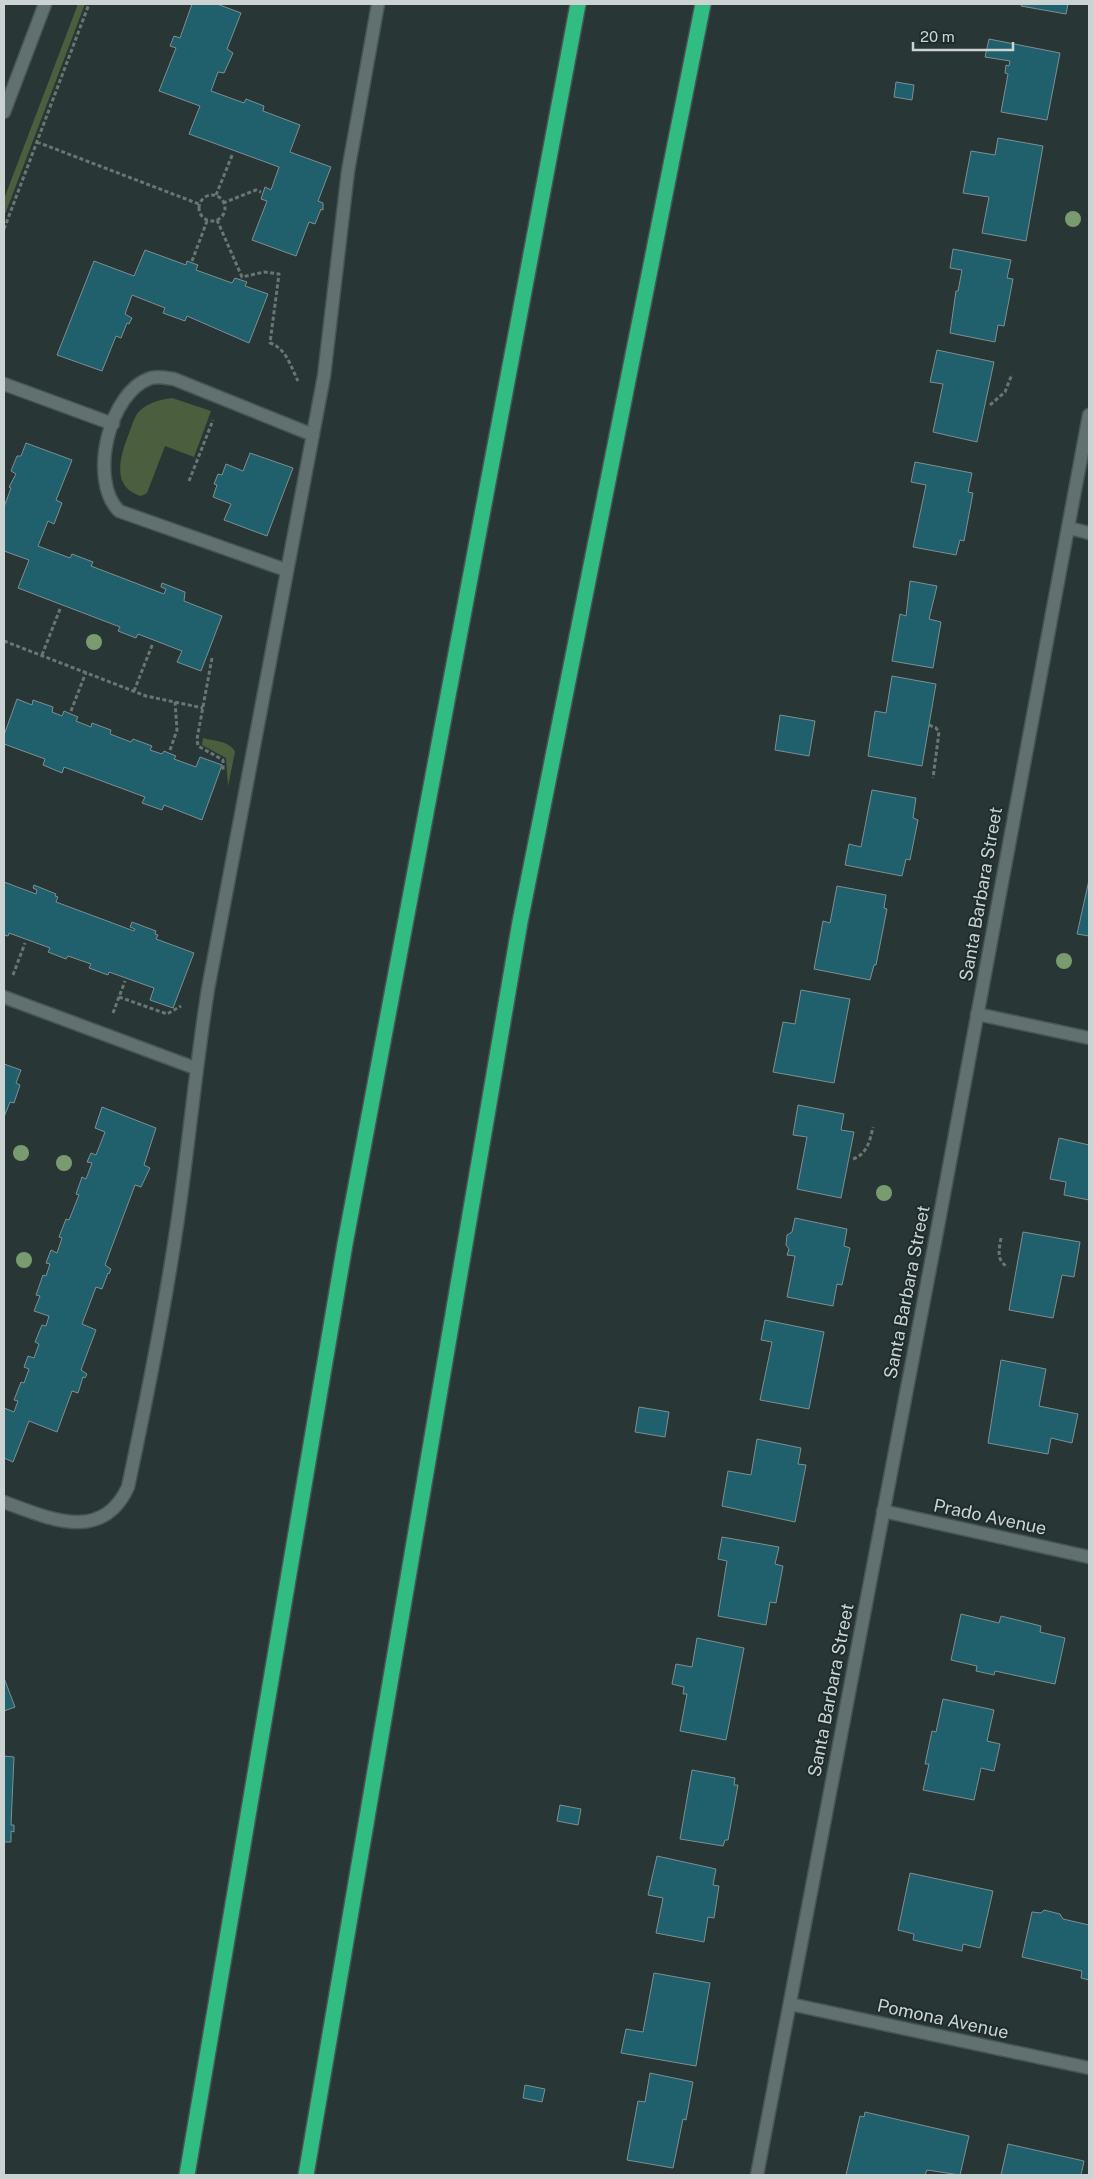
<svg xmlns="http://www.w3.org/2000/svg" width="1093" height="2179" font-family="'Public Sans',sans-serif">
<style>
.green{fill:#4b5e3e}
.building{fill:#20606d;stroke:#7e8e92}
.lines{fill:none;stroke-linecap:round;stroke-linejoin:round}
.street-casing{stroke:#485554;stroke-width:15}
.highway-casing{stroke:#485554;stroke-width:18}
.path{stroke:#697674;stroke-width:3;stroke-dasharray:4 2.5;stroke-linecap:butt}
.street{stroke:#60716f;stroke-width:12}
.highway{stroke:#31bc81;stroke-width:15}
.tree{fill:#7a9b6f}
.labels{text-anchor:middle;stroke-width:4;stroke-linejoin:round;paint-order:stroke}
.street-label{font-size:18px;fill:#cbd4d3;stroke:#1e2d2b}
</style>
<rect width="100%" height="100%" fill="#283735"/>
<!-- green -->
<path class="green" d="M78 4H85L4 217V199Z
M172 398 211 411 194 457 165 446 147 493 141 496C111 487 120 457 128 436 131 429 133 420 137 414 145 403 159 400 172 398Z
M203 738C214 741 230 741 235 752L228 786 226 758 202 745Z"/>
<!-- building -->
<path class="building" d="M192 4H217L241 13 227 49 233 53 224 73 218 72 211 91 244 103 246 99 264 106 263 111 300 125 290 152 331 167 318 201 323 203V210L321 209 315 224 309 222 296 256 252 240 267 201 261 199 265 187 271 190 279 167 189 134 200 106 159 91 176 48 170 46 174 36 180 38Z
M1022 4H1068L1066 14 1021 6Z
M989 39 1060 53 1047 120 1001 112 1008 74 1005 73 1006 65 1009 66 1010 61 985 57Z
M896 82 914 85 912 100 894 97Z
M998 138 1043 146 1026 241 982 233 989 197 963 193 971 151 995 155Z
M953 249 1011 260 1007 278 1013 279 1004 326 998 325 995 342 950 333 956 291H958L962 270 950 268Z
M145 250 186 265 187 261 198 265 196 270 232 283 235 278 247 282 245 286 268 294 249 343 187 316 185 321 163 313 165 308 132 295 125 314 132 318 129 324 127 323 121 338 116 336 102 371 57 355 94 261 134 276Z
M937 350 994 362 977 442 933 432 943 384 930 382Z
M26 443 72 460 56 500 62 503 54 524 48 521 38 546 70 558 72 554 93 562 91 566 164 594 166 589 161 587 162 583 185 592 184 601 222 616 201 671 177 662 182 651 138 634 136 638 118 631 120 627 18 588 29 560 4 551V507L11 488 9 487 16 474 11 471 17 456H21Z
M250 453 293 468 267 536 224 520 231 504 213 497 217 485 214 484 218 474 222 475 226 464 243 471Z
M915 462 972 473 968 492 973 493 964 541 960 540 956 555 913 547 926 485 911 482Z
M910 581 937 586 929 619 941 622 933 668 892 661 900 614 906 616Z
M892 676 936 684 922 766 868 756 875 711 886 713Z
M17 699 32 705 33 700 53 707 52 712 62 716 64 711 78 717 76 721 91 727 92 723 111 730 110 734 131 742 133 739 152 746 150 750 162 754 164 751 176 756 174 759 196 767 200 757 222 765 202 820 164 805 162 810 142 803 145 797 64 767 62 773 43 765 45 759 4 744V735Z
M780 715 815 721 809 756 775 750Z
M872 790 916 798 913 818 918 820 910 860 906 859 902 876 845 865 849 844 861 847Z
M1089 880V936L1077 934Z
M4 882 36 894 37 890 33 888 34 885 56 894 55 896 58 897 56 902 134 931 135 929 130 927 132 922 156 931 155 934 158 935 156 939 194 953 173 1008 150 1000 154 988 109 972 108 975 89 968 91 964 68 956 66 959 48 952 50 948 9 933 8 936 4 935Z
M837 886 886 895 884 908 887 909 876 965H874L870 980 814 969 823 921 830 923Z
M801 990 850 999 834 1083 773 1072 783 1022 795 1024Z
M4 1064 21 1070 16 1083 20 1085 14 1103 10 1102 4 1117Z
M798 1105 844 1114 841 1130 854 1132 841 1198 797 1189 807 1137 793 1135Z
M102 1107 156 1128 144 1165 150 1168 141 1187 135 1185 105 1265 111 1269 109 1274 108 1273 102 1289 96 1287 82 1324 96 1330 81 1370 87 1374 85 1378 83 1377 78 1393 72 1391 57 1432 29 1421 13 1462 4 1458V1408L14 1412 18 1401 14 1400 21 1382 24 1383 29 1369 24 1367 28 1356 34 1358 39 1344 35 1342 42 1325 46 1326 49 1316 34 1311 40 1296 36 1295 43 1275 46 1276 50 1264 46 1263 51 1250 57 1253 62 1238 59 1237 66 1219 69 1220 79 1195 76 1194 82 1177 86 1179 92 1163 87 1162 91 1153 96 1155 105 1132 95 1128Z
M1059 1138 1089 1145V1200L1064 1195 1066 1182 1050 1179Z
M795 1218 847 1229 844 1246 850 1248 842 1285 837 1284 833 1306 787 1297 795 1256 787 1255 789 1249 786 1245 787 1235 792 1232Z
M1023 1232 1080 1242 1074 1277 1062 1275 1053 1318 1009 1310Z
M765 1320 824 1332 809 1409 760 1400 772 1342 761 1340Z
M1001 1360 1046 1369 1039 1406 1078 1414 1072 1443 1051 1438 1048 1454 988 1443Z
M639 1407 669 1412 665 1437 635 1432Z
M757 1439 801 1448 798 1464 806 1465 795 1522 722 1506 728 1471 751 1475Z
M722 1537 779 1547 775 1564 783 1566 776 1603 770 1602 766 1625 718 1616 727 1561 718 1559Z
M961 1614 999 1623 1001 1616 1041 1626 1040 1632 1065 1638 1055 1684 995 1671 994 1675 976 1671 977 1666 951 1660Z
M697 1638 744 1648 726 1740 680 1731 687 1694H683L684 1687 672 1684 676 1664 692 1667Z
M4 1678 15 1707 4 1711Z
M943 1699 994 1710 987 1741 1000 1744 994 1771 981 1768 974 1800 923 1790 929 1764H925L932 1731 936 1732Z
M4 1756 14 1757 11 1825H14V1832L11 1831V1842H4Z
M692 1770 735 1778 734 1785H738L728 1840H725L723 1846 680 1839Z
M560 1805 581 1809 578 1825 557 1821Z
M657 1856 716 1869 713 1885 719 1886 714 1918 708 1917 704 1942 656 1933 663 1898 648 1895Z
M910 1873 993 1891 980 1948 963 1944 962 1951 913 1940 914 1934 898 1930Z
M1044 1910 1060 1914 1063 1919 1089 1925V1980L1081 1978 1082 1971 1022 1957 1032 1912 1041 1913Z
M654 1973 710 1983 696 2066 621 2053 626 2029 643 2032Z
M650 2073 693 2082 686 2120 683 2119 673 2168 627 2160 638 2101 645 2102Z
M525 2085 545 2089 542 2102 523 2098Z
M865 2112 969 2136 960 2175 927 2170 925 2175H846L860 2116 864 2117Z
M1008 2144 1084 2161 1081 2175H1001Z"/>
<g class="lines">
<!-- street casing -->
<g class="street-casing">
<path id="street" d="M4 112 45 4
M4 384 113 424
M1069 528 1089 533
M286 570 119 511C88 480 109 391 151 378 159 376 166 378 174 379L313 435
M4 997 195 1068
M977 1014 1089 1038
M4 1502C48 1518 102 1544 128 1487 147 1398 165 1308 178 1218 189 1142 196 1065 208 989L324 376 348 171 378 4
M883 1511 1089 1557
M790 2004 1089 2068
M757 2175 938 1226 1089 415"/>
</g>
<!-- highway casing -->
<g class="highway-casing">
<path id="highway" d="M187 2175 345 1244 578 4
M306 2175 520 922 703 4"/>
</g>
<!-- path -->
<path class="path" d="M37 142 199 204
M216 195 233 153
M199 208a13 13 0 1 1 26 0a13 13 0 1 1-26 0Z
M223 203 256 190 261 192
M217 220 242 277 264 272 279 274 270 343C286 348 291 367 298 381
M4 229 89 4
M192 261 207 221
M990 405 1005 392 1012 374
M189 481 213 420
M4 641 146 696 203 708
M42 655 60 609
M212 658 197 739 198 746 223 760V772
M134 691 153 643
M71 711 86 672
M929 725 936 728 939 732 933 778
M170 750 177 730 175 702
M13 975 25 943
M119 997 167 1014 181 1006
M113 1013 125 981
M853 1159C867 1154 870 1141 873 1127
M1001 1238C999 1250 996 1261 1008 1267"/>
<!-- street -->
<use href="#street" class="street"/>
<!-- highway -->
<use href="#highway" class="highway"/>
</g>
<!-- trees -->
<g class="tree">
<circle cx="1073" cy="219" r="8"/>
<circle cx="94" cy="642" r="8"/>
<circle cx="1064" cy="961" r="8"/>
<circle cx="21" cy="1153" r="8"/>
<circle cx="64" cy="1163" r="8"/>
<circle cx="884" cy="1193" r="8"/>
<circle cx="24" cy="1260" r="8"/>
</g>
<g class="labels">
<!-- street labels -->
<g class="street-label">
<text transform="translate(981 894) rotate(-80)" y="6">Santa Barbara Street</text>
<text transform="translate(907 1292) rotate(-79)" y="6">Santa Barbara Street</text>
<text transform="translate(990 1517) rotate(12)" y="6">Prado Avenue</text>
<text transform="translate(831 1690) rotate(-79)" y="6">Santa Barbara Street</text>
<text transform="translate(943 2019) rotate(12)" y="6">Pomona Avenue</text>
</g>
</g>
<!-- border -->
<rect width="1093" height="2179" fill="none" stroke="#cbd4d3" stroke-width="10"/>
<!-- scale -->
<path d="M913 42v8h100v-8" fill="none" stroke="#cbd4d3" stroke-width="2.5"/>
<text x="920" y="42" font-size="15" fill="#cbd4d3" stroke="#1e2d2b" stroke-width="4" paint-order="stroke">20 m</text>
</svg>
